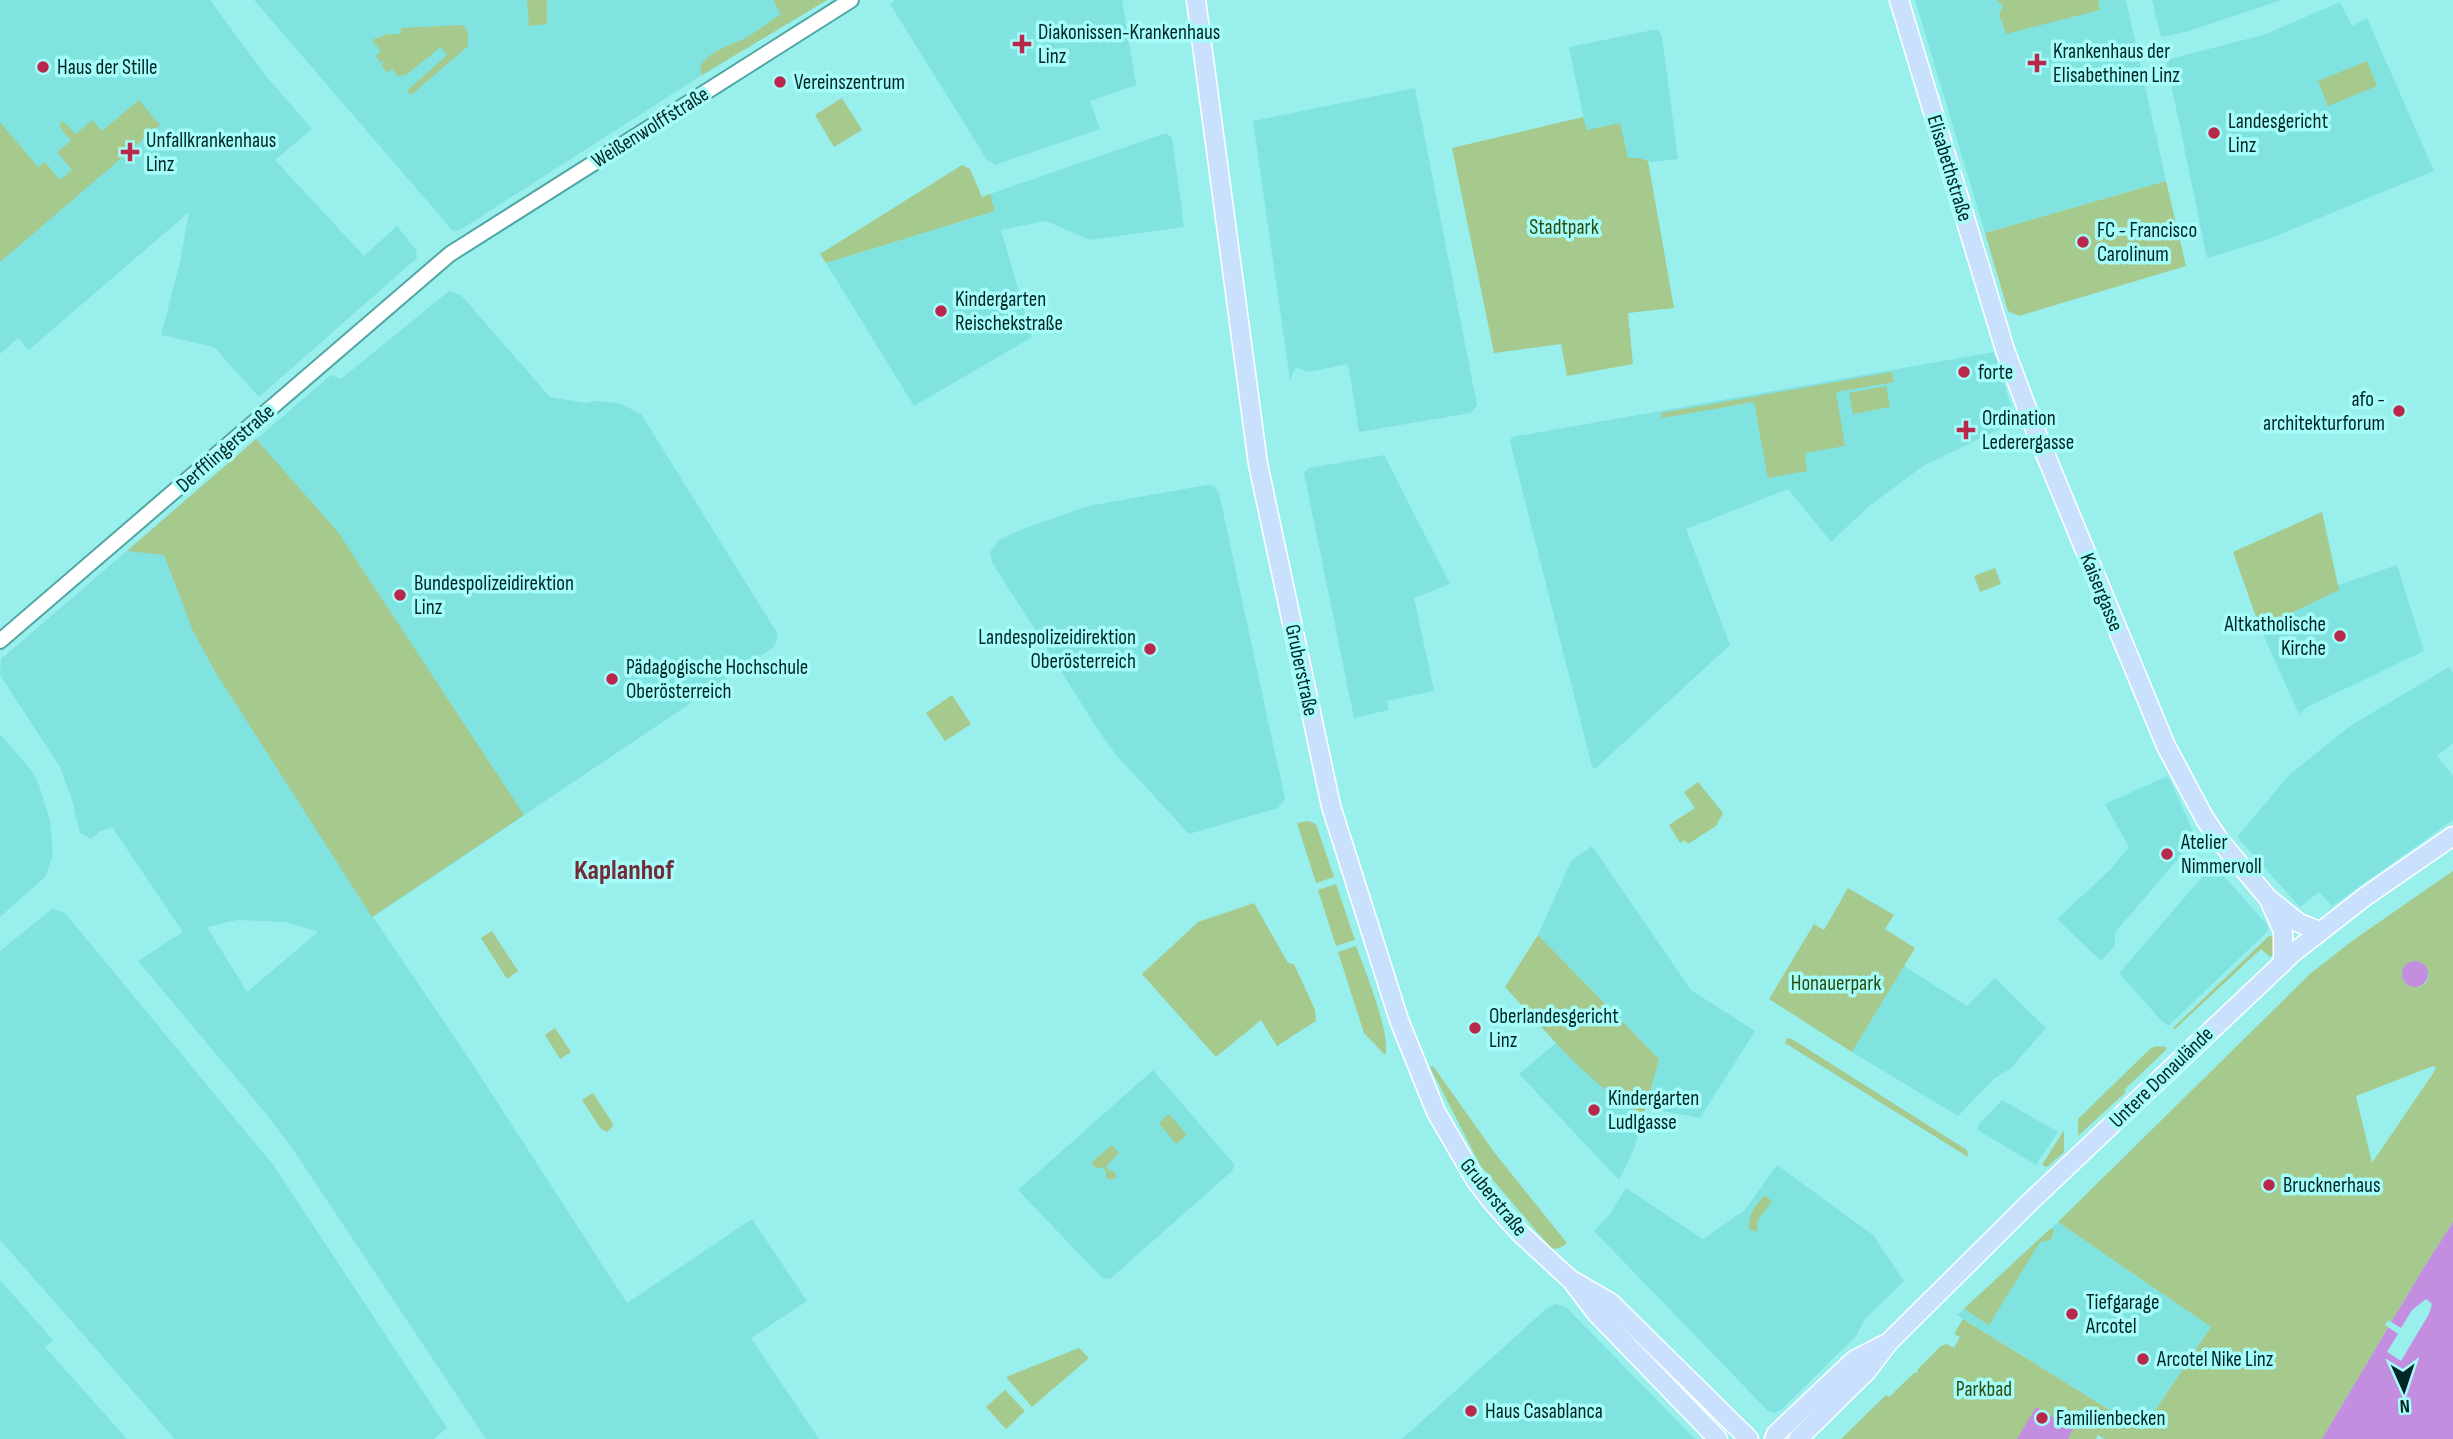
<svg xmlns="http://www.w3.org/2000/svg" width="2453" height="1439" font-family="'Sofia Sans Condensed',sans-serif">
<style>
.built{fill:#81e3e0;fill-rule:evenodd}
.green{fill:#a6c98d;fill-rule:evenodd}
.water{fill:#c38ee0}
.pier{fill:#99efec}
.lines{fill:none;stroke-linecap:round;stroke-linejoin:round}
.minor-casing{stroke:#4fa6a3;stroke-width:18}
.major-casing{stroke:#fff;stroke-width:21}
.minor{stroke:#fff;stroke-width:14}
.major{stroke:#c9e1fd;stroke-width:18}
.poi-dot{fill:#b9284b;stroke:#a6fcf9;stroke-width:2.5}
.labels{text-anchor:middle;stroke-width:7;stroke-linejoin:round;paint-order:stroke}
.poi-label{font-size:21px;fill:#002626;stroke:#a6fcf9;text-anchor:start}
.street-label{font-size:21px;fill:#002626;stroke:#a6fcf9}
.park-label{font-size:21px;fill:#2d4c0e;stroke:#a6fcf9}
.district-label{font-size:28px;font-weight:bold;fill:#722b37;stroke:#a6fcf9}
</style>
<rect width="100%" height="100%" fill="#99efec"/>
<!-- built -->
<path class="built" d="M0 0H210L266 76 312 129 275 160 364 256 397 226 416 250 417 258 259 397 214 347 161 335 180 262 189 212 29 350 18 338 0 354Z
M254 0H827L702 75 460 230 453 231Z
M895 0H1122L1136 85 1090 101 1100 129 995 165 987 160 890 4Z
M1915 0H2126L2166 181 1985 233Z
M2152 0H2282L2189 31 2161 37Z
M2340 2 2352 26 2367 18 2434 171 2266 240 2207 258 2166 60 2263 35Z
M1653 30H1658L1662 36 1678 159 1652 162 1640 158 1628 159 1586 130 1569 47Z
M1415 88 1477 405 1471 413 1359 432 1348 364 1308 372 1296 367 1290 380 1253 121Z
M1166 133 1172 138 1184 227 1090 240 1046 221 1001 230 1032 337 914 406 826 263 995 211 990 194Z
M449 291 461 295 550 397 585 403 596 401 619 403 641 414 776 631 778 637 774 647 373 917 470 1060 627 1303 752 1219 807 1301 751 1338 819 1439H486L294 1151 267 1115 138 961 183 932 112 827 99 832 91 839 80 833 72 800 60 767 0 675 1 659 331 375 341 379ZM237 920 286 922 318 932 247 992 207 927Z
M1994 352 2016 421 1923 466 1868 507 1831 542 1788 489 1686 529 1730 645 1595 769 1592 767 1510 441 1512 437Z
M1384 455 1450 584 1414 598 1434 691 1387 701 1389 710 1354 718 1304 473 1309 468Z
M1207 485 1214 486 1219 493 1285 799 1278 808 1189 834 1117 756 1102 736 992 562 990 552 999 540 1023 529 1088 506Z
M2397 565 2424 651 2309 706 2299 714 2260 628 2338 590V585Z
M2449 667 2453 673V743L2437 756 2453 776V820L2332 906 2319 892 2300 907 2237 837 2289 775 2350 726Z
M0 734 32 771 39 785 50 821 53 855 45 877 0 917Z
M2168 776 2198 842 2184 852 2118 929 2115 934V945L2101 961 2057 919 2111 869 2129 847 2105 804Z
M1592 846 1691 990 1755 1031 1700 1118 1646 1108 1659 1059 1538 935 1571 861Z
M2211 867 2217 868 2247 902 2267 925 2268 931 2168 1026 2159 1018 2119 973Z
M52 909 65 913 274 1166 447 1428 434 1439H175L0 1240V951Z
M1904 966 1967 1006 1995 978 2046 1028 2010 1069 1995 1078 1958 1116 1852 1052Z
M1557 1042 1602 1086 1625 1105 1644 1115 1634 1149 1619 1180 1519 1074Z
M1153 1070 1235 1165 1232 1171 1110 1279 1102 1278 1018 1190Z
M2002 1100 2058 1132 2036 1165 1978 1130V1125Z
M1777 1165 1873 1235 1904 1281 1865 1319 1856 1336 1781 1410 1774 1413 1768 1411 1594 1231 1610 1214 1626 1188 1703 1239 1745 1210Z
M2058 1222 2211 1327 2142 1430 1957 1315Z
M0 1280 53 1340 45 1347 127 1439H0Z
M1556 1304 1566 1307 1695 1439H1402L1548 1307Z"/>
<!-- green -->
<path class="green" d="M527 0H547V24L529 26Z
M773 0H827L702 75 700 68C707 50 734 45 749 36 760 29 771 21 781 14Z
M1997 0H2098L2100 10 2006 34 1999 14 2003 6Z
M463 25 468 32V46L411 95 407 91 447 55 441 47 406 75 398 76 392 69 387 73 381 65 389 57 381 63 376 56 381 51 372 40 388 34H401V28Z
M2367 61 2377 86 2328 106 2318 81Z
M842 98 862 130 834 147 815 115Z
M139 100 160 125 0 262V122L38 167 45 162 60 180 72 170 57 152 71 141 59 126 63 121 76 134 92 120 102 131Z
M1583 117 1587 130 1620 123 1628 158H1640L1648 161 1674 308 1628 313 1633 364 1567 376 1561 344 1494 353 1452 148Z
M962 165 970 169 982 197 990 194 995 211 826 263 820 254Z
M2166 181 2186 266 2019 316 2008 311 1985 233Z
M1892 372 1894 382 1836 392 1845 446 1805 453 1807 471 1768 478 1754 402 1662 418 1661 413Z
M1886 386 1890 407 1853 414 1849 393Z
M256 439 338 532 524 815 372 917 216 673 193 631 164 555 127 551Z
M2322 512 2339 590 2260 628 2233 552Z
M1995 568 2001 584 1980 592 1974 576Z
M952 695 971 724 945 741 926 713Z
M1698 782 1723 813 1716 826 1688 844 1685 840 1680 843 1669 825 1695 808 1684 792Z
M1308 821 1316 824 1334 877 1316 883 1297 823Z
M2453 871V1222L2424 1267 2322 1439H2104L2098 1435 2096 1439H1841L1886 1395 1889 1397 1914 1373H1917L1918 1369 1941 1346 1947 1344 1954 1348 1960 1337 1954 1334 1963 1319 2142 1430 2211 1327 2058 1222 2310 974 2352 941ZM2405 966 2429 975 2426 983 2419 987 2403 980V970ZM2433 1066 2436 1068 2434 1072 2372 1163 2356 1096Z
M1336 884 1355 940 1336 946 1318 890Z
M1848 888 1894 915 1885 929 1915 948 1852 1052 1769 999 1814 924 1824 930Z
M1254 903 1288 963 1294 964 1315 1010 1316 1021 1277 1046 1261 1020 1216 1057 1142 974 1198 922Z
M492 931 518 971 507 979 481 938Z
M1538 935 1659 1059 1644 1115C1589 1086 1547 1032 1505 987Z
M2269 936 2279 937 2275 952 2270 957 2261 949 2175 1029 2173 1028Z
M1356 946C1364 968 1392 1036 1385 1055L1364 1033 1338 952Z
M555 1028 571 1052 560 1059 545 1035Z
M1787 1038 1792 1039 1967 1150 1968 1157 1785 1043Z
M2157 1046 2166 1047V1050L2124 1090 2126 1092 2078 1136V1119L2151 1048Z
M1433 1066 1494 1152 1567 1243C1562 1247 1557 1250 1551 1248L1480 1165 1430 1067Z
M593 1093 612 1122 613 1126 607 1132 601 1129 582 1100Z
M1169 1114 1187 1135 1176 1144 1159 1123Z
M2064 1130V1152L2047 1167 2042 1165Z
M1112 1145 1119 1153 1106 1166 1108 1170 1115 1172 1116 1178 1111 1180 1106 1178V1172L1103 1168H1096L1091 1163Z
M1764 1195 1772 1201 1758 1220 1757 1232 1749 1229C1747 1215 1756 1206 1764 1195Z
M2051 1228 2054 1230 2051 1240 2040 1242 1989 1325 1964 1309Z
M1079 1348 1089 1358 1032 1407 1006 1377Z
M1005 1390 1025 1411 1006 1429 986 1407Z"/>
<!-- water -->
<path class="water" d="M2402 974a13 13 0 1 1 26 0a13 13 0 1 1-26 0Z
M2453 1222V1439H2322L2424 1267Z
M2036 1407 2073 1429 2068 1439H2017Z"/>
<!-- pier -->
<path class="pier" d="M2426 1299 2432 1304 2429 1314 2401 1361 2387 1352 2398 1334 2385 1325 2388 1320 2401 1328 2412 1310Z"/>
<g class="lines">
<!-- minor casing -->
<g class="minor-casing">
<path id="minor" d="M0 641 450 254 851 0"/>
</g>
<!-- major casing -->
<g class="major-casing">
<path id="major" d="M1196 0 1258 464 1331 806 1399 1020 1436 1112 1476 1181 1493 1203 1520 1233 1559 1269 1570 1279 1610 1302 1749 1439
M1899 0 2005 350 2034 427 2166 746 2205 819 2220 841 2268 898 2299 923 2320 931
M2271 904 2283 931V963
M1574 1284 1597 1314 1718 1439
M1774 1439 1776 1434 1854 1360 1883 1345
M1798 1439 1867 1371 1889 1342 2028 1204 2293 953 2366 896 2453 836"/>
</g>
<!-- minor -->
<use href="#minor" class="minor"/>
<!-- major -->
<use href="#major" class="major"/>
</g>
<!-- markers -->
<g class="poi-dot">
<path d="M1018.5 33.5h7v7h7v7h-7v7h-7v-7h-7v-7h7z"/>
<path d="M2033.5 52.5h7v7h7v7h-7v7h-7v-7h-7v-7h7z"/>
<circle cx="43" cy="67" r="7"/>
<circle cx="780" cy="82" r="7"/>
<circle cx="2214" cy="133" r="7"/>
<path d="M126.5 141.5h7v7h7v7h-7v7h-7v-7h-7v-7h7z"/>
<circle cx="2083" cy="242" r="7"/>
<circle cx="941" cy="311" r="7"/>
<circle cx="1964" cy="372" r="7"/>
<circle cx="2399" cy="411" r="7"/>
<path d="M1962.5 419.5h7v7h7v7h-7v7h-7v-7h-7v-7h7z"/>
<circle cx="400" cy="595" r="7"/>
<circle cx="2340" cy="636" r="7"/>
<circle cx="1150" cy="649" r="7"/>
<circle cx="612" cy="679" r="7"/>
<circle cx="2167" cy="854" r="7"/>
<circle cx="1475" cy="1028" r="7"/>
<circle cx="1594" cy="1110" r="7"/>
<circle cx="2269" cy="1185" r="7"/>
<circle cx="2072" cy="1314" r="7"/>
<circle cx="2143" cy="1359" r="7"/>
<circle cx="1471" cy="1411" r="7"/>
<circle cx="2042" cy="1418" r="7"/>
</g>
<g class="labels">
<!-- poi labels -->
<g class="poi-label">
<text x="1038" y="39">Diakonissen-Krankenhaus<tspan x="1038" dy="24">Linz</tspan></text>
<text x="2053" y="58">Krankenhaus der<tspan x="2053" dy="24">Elisabethinen Linz</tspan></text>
<text x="57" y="74">Haus der Stille</text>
<text x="794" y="89">Vereinszentrum</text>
<text x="2228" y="128">Landesgericht<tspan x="2228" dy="24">Linz</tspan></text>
<text x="146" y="147">Unfallkrankenhaus<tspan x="146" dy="24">Linz</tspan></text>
<text x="2097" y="237">FC - Francisco<tspan x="2097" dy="24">Carolinum</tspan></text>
<text x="955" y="306">Kindergarten<tspan x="955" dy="24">Reischekstraße</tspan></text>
<text x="1978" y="379">forte</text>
<text x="2385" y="406" text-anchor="end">afo -<tspan x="2385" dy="24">architekturforum</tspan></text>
<text x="1982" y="425">Ordination<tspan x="1982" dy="24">Lederergasse</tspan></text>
<text x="414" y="590">Bundespolizeidirektion<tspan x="414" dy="24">Linz</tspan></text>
<text x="2326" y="631" text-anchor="end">Altkatholische<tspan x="2326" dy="24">Kirche</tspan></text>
<text x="1136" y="644" text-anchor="end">Landespolizeidirektion<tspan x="1136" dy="24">Oberösterreich</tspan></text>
<text x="626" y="674">Pädagogische Hochschule<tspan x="626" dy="24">Oberösterreich</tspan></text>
<text x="2181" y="849">Atelier<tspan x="2181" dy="24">Nimmervoll</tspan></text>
<text x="1489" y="1023">Oberlandesgericht<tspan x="1489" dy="24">Linz</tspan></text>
<text x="1608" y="1105">Kindergarten<tspan x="1608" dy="24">Ludlgasse</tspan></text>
<text x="2283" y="1192">Brucknerhaus</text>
<text x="2086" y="1309">Tiefgarage<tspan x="2086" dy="24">Arcotel</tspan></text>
<text x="2157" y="1366">Arcotel Nike Linz</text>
<text x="1485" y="1418">Haus Casablanca</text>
<text x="2056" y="1425">Familienbecken</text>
</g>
<!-- street labels -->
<g class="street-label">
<text transform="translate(650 127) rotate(-32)" y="7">Weißenwolffstraße</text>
<text transform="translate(1950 168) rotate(73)" y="7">Elisabethstraße</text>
<text transform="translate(225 448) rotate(-41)" y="7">Derfflingerstraße</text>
<text transform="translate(2102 592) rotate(68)" y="7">Kaisergasse</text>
<text transform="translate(1302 670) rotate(78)" y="7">Gruberstraße</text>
<text transform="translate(2161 1077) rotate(-44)" y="7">Untere Donaulände</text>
<text transform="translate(1494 1197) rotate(51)" y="7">Gruberstraße</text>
</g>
<!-- park labels -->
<g class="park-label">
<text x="1564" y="234">Stadtpark</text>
<text x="1836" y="990">Honauerpark</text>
<text x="1984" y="1396">Parkbad</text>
</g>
<!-- district labels -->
<g class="district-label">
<text x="624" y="879">Kaplanhof</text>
</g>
</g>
<!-- north arrow -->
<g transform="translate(2404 1390) rotate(177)" stroke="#a6fcf9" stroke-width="5" paint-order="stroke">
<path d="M0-5L12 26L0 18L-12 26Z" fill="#002626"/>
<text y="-10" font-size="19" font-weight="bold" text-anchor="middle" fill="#002626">N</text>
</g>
</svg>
